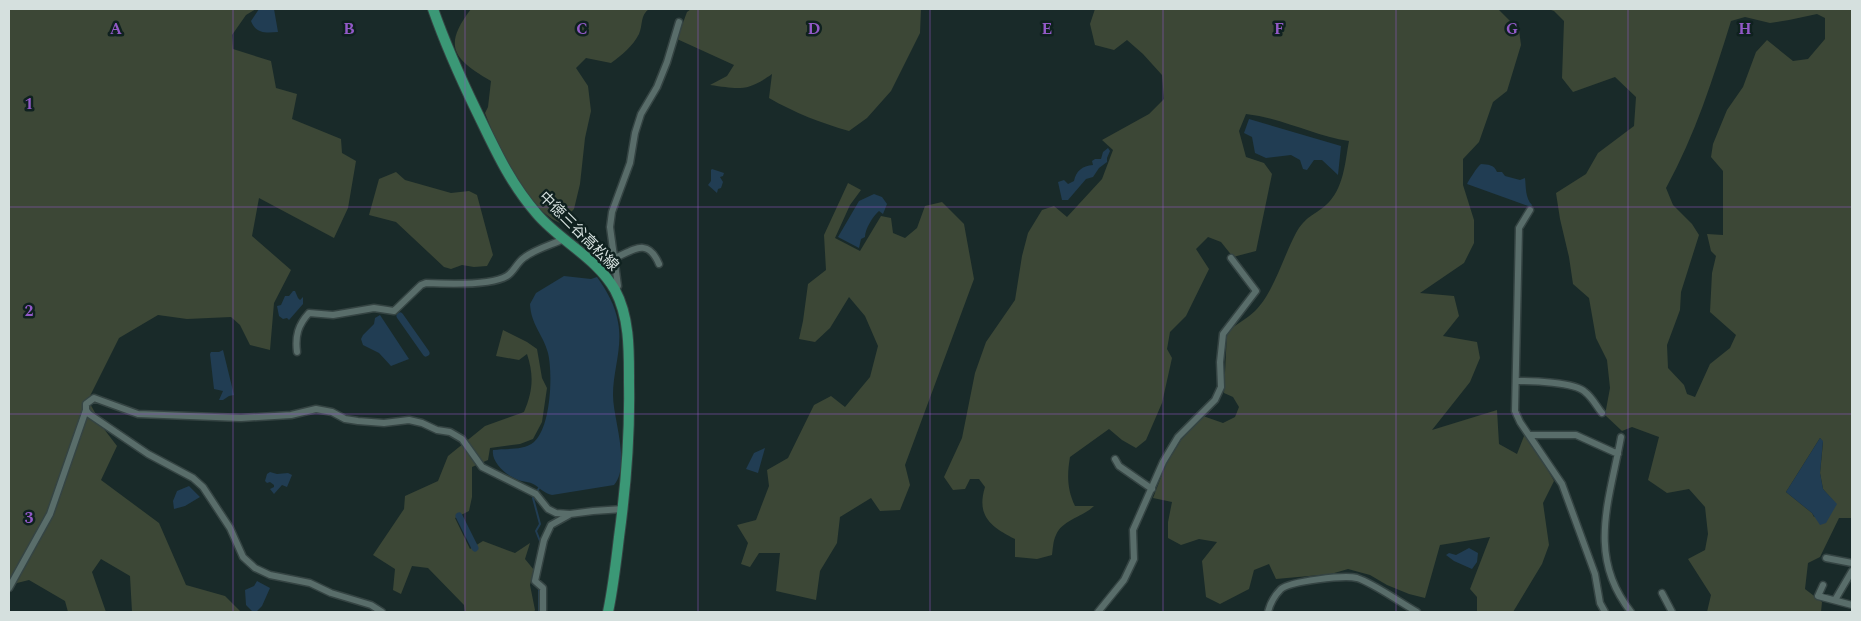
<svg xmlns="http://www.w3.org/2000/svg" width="1861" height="621" font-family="Spectral,'Noto Sans JP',serif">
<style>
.green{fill:#3c4736;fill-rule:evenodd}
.water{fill:#213d53}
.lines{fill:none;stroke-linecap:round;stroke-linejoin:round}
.stream{stroke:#213d53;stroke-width:2}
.canal{stroke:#213d53;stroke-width:7}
.street-casing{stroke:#354443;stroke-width:9}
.primary-casing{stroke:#354443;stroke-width:12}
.street{stroke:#596d6a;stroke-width:6}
.primary{stroke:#3b9876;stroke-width:10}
.grid{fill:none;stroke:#9259c7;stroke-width:1;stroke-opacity:0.55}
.labels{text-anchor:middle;stroke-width:5;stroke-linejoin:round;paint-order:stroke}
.street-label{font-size:15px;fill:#d5e0de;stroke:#0f211f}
.grid-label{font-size:16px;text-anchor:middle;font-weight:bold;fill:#9259c7;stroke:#0f211f;stroke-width:5;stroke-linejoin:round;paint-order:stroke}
</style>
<rect width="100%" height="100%" fill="#192a29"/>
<!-- green -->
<path class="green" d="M9 9H256L246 15 232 35 233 49 271 61 276 88 297 94 292 119 341 139 342 153 356 161 348 208 334 238 259 198 252 236 291 270 274 303 270 350 250 345 240 325 231 317 187 319 158 315 119 338 88 400 104 429 117 446 101 480 159 523 186 585 225 596 241 612H132L130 576 101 559 92 572 106 612H68L65 601 29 580 9 585Z
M471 9H649C640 15 643 25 639 34 633 46 622 55 611 63L586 58 576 68 588 86 591 111 585 138 580 184 574 209 560 223 552 219 529 201 498 146 485 113 488 107 491 81C454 59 442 47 471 9Z
M691 9H921L920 33 891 91 867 118 849 131C821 123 795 113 769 98L772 74C747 92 739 89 710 85L727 76 734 65 677 39 687 12Z
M1095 9H1498L1519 30 1521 45 1507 91 1493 102 1479 142 1463 159V185L1474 220V243L1464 263 1420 293 1454 296 1459 316 1443 336 1477 342 1480 358 1470 382 1432 430 1497 410 1499 444 1517 454 1526 431 1554 481 1543 503 1549 545 1542 564 1513 612H1477V597L1470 589 1490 537 1440 545 1425 598 1409 594 1387 585 1370 575 1348 569 1331 574 1276 579 1269 564 1254 570 1249 589 1220 604 1206 597 1202 561 1217 542 1199 539 1181 545 1168 538V522L1172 502 1153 498 1166 464 1181 440 1203 416 1223 423 1235 417 1239 407 1233 397 1224 393 1227 332C1236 324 1247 319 1255 311 1273 294 1284 255 1296 233 1306 216 1313 216 1326 205 1344 189 1345 162 1349 141 1314 136 1282 118 1246 114L1239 131 1246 157 1264 163 1272 174 1256 251 1233 257 1221 242 1208 237 1196 249 1209 269 1186 316 1170 332 1167 349 1172 358 1162 403 1146 440 1136 448 1122 440 1109 429 1070 457C1067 475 1067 489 1075 506H1094C1083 517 1062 520 1056 535 1053 541 1053 548 1052 555L1037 559 1015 557V539C991 527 976 516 985 487L979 479H970L965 489 953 490 944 477 962 438 975 373 986 342 1015 300 1022 256 1028 233 1042 210 1054 206 1067 217 1102 179 1113 150 1102 140 1149 114 1164 99 1162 75 1143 54 1127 40 1114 50 1095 45 1090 24Z
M1548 9H1852V518H1839L1820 557 1808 563 1805 589 1822 602 1821 612H1707L1711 595 1688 559 1705 550 1708 534 1705 507 1689 489 1667 493 1648 480 1659 437 1632 427 1622 431 1605 415 1610 388 1607 360 1596 338 1589 298 1573 284 1569 257 1560 219 1556 193 1586 174 1598 153 1634 126 1636 97 1615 77 1573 92 1562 78 1564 21 1554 11ZM1817 14 1825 18V39L1808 59 1793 61 1767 40 1756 52 1743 87 1727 110 1713 144 1711 157 1723 171V235L1707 234 1711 251 1716 256 1712 273 1710 312 1736 335 1730 348 1710 364 1695 397 1687 394 1684 385 1668 368 1667 345 1680 310 1681 292 1699 235 1692 224 1673 205 1666 188C1695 135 1713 79 1731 21L1745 17 1770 23 1789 20ZM1820 438 1823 442 1820 473 1823 489 1836 504 1814 517 1812 513 1786 492Z
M396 172 405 180 451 193 469 191 477 195 493 255 487 266 474 267 462 265 451 269 444 267 396 222 369 215 379 179Z
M848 183 861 190 850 205 835 238 860 251 881 216 891 218 893 233 905 238 917 228 925 206 942 202 964 224 974 279 905 465 910 485 900 510 880 511 871 498 840 517 837 543 820 571 816 600 776 591 780 553H759L750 567 741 564 748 543 737 525 756 520 769 486 767 470 788 458 814 405 831 396 845 407 870 377 878 346 865 316 849 297 830 328 815 342 799 339 803 321 808 284 826 270 824 235Z
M503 330 527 342 537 349 542 378 547 388 542 422 533 439 520 444 490 448 488 460 472 467V497L469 511 455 518 470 549 483 541 515 553 530 543 525 559 534 570 530 585 535 610 534 612H465L464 605 428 568 412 566 401 594 393 590 395 569 373 555 404 509 405 496 438 481 448 456 485 426 524 412C533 391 534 375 527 354L519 360 496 356Z"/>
<!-- water -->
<path class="water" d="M259 9H274L278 32C266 33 256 34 251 21Z
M1249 119 1341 146 1338 175 1322 160H1314L1307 170 1303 169 1300 160 1291 155 1266 158 1255 153 1252 137 1244 133Z
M1108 148 1110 151 1107 158V162L1099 168 1093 177 1086 179 1068 200H1062L1058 182 1064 180 1068 184 1074 181C1076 171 1082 166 1093 165L1092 161 1095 159H1101L1103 152Z
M1481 164C1488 165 1494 164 1497 172H1502L1505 176 1520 180 1525 178C1526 186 1525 198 1532 205L1531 207 1467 184C1469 180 1477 167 1481 164Z
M712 169 724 173 723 176 720 177 723 182 721 188 718 189 717 193 708 185 711 181V170Z
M874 194 882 197 887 204 883 214 879 211C873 216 865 229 865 237L861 239 859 248 838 237 859 201Z
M564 276 591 279 597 277C607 291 615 305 618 322 623 347 613 370 613 395 613 419 631 465 614 485L552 495C544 493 541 489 535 485 529 481 522 482 516 479 506 475 491 462 493 450 506 448 523 451 534 442 551 427 553 374 548 353 543 334 531 325 530 304L536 293Z
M293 291H295L298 298 300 300 303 297V304L289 320 287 318 283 319 279 316 277 306 281 305 285 296H289Z
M380 315 409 359 391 366 379 353 363 345 361 339 363 335 374 324 375 318Z
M223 350 234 395 229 396 223 400H219L223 391 214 389 210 354 211 352H219Z
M1820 438 1823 441 1820 473 1823 489 1837 504 1826 523 1820 525 1812 513 1786 492Z
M765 448 758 473 746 469 754 453Z
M270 472 277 474 288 473 292 475 287 487 282 485 274 494 270 489 274 487V485L270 482 267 483 265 481 267 474Z
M189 486 200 497 185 506 174 509 173 501 177 491Z
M1469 548 1478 553 1477 562 1472 569 1454 561 1446 555 1449 553 1456 555Z
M257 581 270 588 262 606 256 612H253L246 605 245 590 254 586Z"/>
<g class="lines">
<!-- stream -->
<path class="stream" d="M539 488 533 498 540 524 536 531 540 541V546
M539 612V588"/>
<!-- canal -->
<path class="canal" d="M400 316 426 353
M459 516 475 548"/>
<!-- street casing -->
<g class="street-casing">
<path id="street" d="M1530 210 1519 228 1515 411 1520 422 1562 484 1595 574 1600 603 1605 612
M615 258C635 249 648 238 659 264
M614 289 618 286 610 227 612 212 630 163 635 133 641 114 657 87 667 62 679 22
M297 352C295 336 298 325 309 313L333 315 374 308 394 311 421 285 426 283C445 284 490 286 507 276 514 272 517 262 525 257 536 249 551 245 564 239
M1517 381C1531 381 1575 382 1585 392 1592 397 1597 407 1602 413
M1529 435H1576L1618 454
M1621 437C1610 499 1586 556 1631 612
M1115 459 1119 466 1152 489
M1826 558 1852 563
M1823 585 1818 596 1852 605
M9 588 50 514 86 410
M1662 593 1672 612
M1835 600 1852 571
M382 612 371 605 331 593 310 583 270 575 255 568 243 557 230 528 203 487 193 478 148 454 89 414 86 410V404L94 398 138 414 241 418 291 415 316 409 332 412 345 419 358 421 384 423 409 420 422 423 437 430 450 432 462 439 482 467 536 494 548 509 556 513 570 514 593 511 623 509
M543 612V588L535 581 544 540 551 525 569 515
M1098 612 1124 580 1134 559 1133 530 1163 462 1178 437 1215 400 1221 387 1220 362 1223 334 1256 291 1231 258
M1268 612C1270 604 1275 595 1281 589 1291 581 1344 575 1357 578 1373 583 1401 603 1417 612"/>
</g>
<!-- primary casing -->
<g class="primary-casing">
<path id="primary" d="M433 9C445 43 460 77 476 110 494 147 509 182 537 214 560 241 597 258 615 290 630 318 629 352 629 383 630 435 626 486 619 537 616 563 613 588 608 612"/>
</g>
<!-- street -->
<use href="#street" class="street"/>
<!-- primary -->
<use href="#primary" class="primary"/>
</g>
<!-- grid -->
<path class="grid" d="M233 9V612M465 9V612M698 9V612M930 9V612M1163 9V612M1396 9V612M1628 9V612M9 207H1852M9 414H1852"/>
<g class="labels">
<!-- street labels -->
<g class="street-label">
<text transform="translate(579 231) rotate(45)" y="5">中徳三谷高松線</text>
</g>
</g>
<g class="grid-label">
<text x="116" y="34">A</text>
<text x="349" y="34">B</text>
<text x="582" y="34">C</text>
<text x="814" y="34">D</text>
<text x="1047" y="34">E</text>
<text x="1279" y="34">F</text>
<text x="1512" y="34">G</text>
<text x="1745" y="34">H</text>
<text x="29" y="109">1</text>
<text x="29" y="316">2</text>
<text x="29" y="523">3</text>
</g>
<!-- border -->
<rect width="1861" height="621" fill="none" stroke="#d5e0de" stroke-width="20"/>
</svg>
